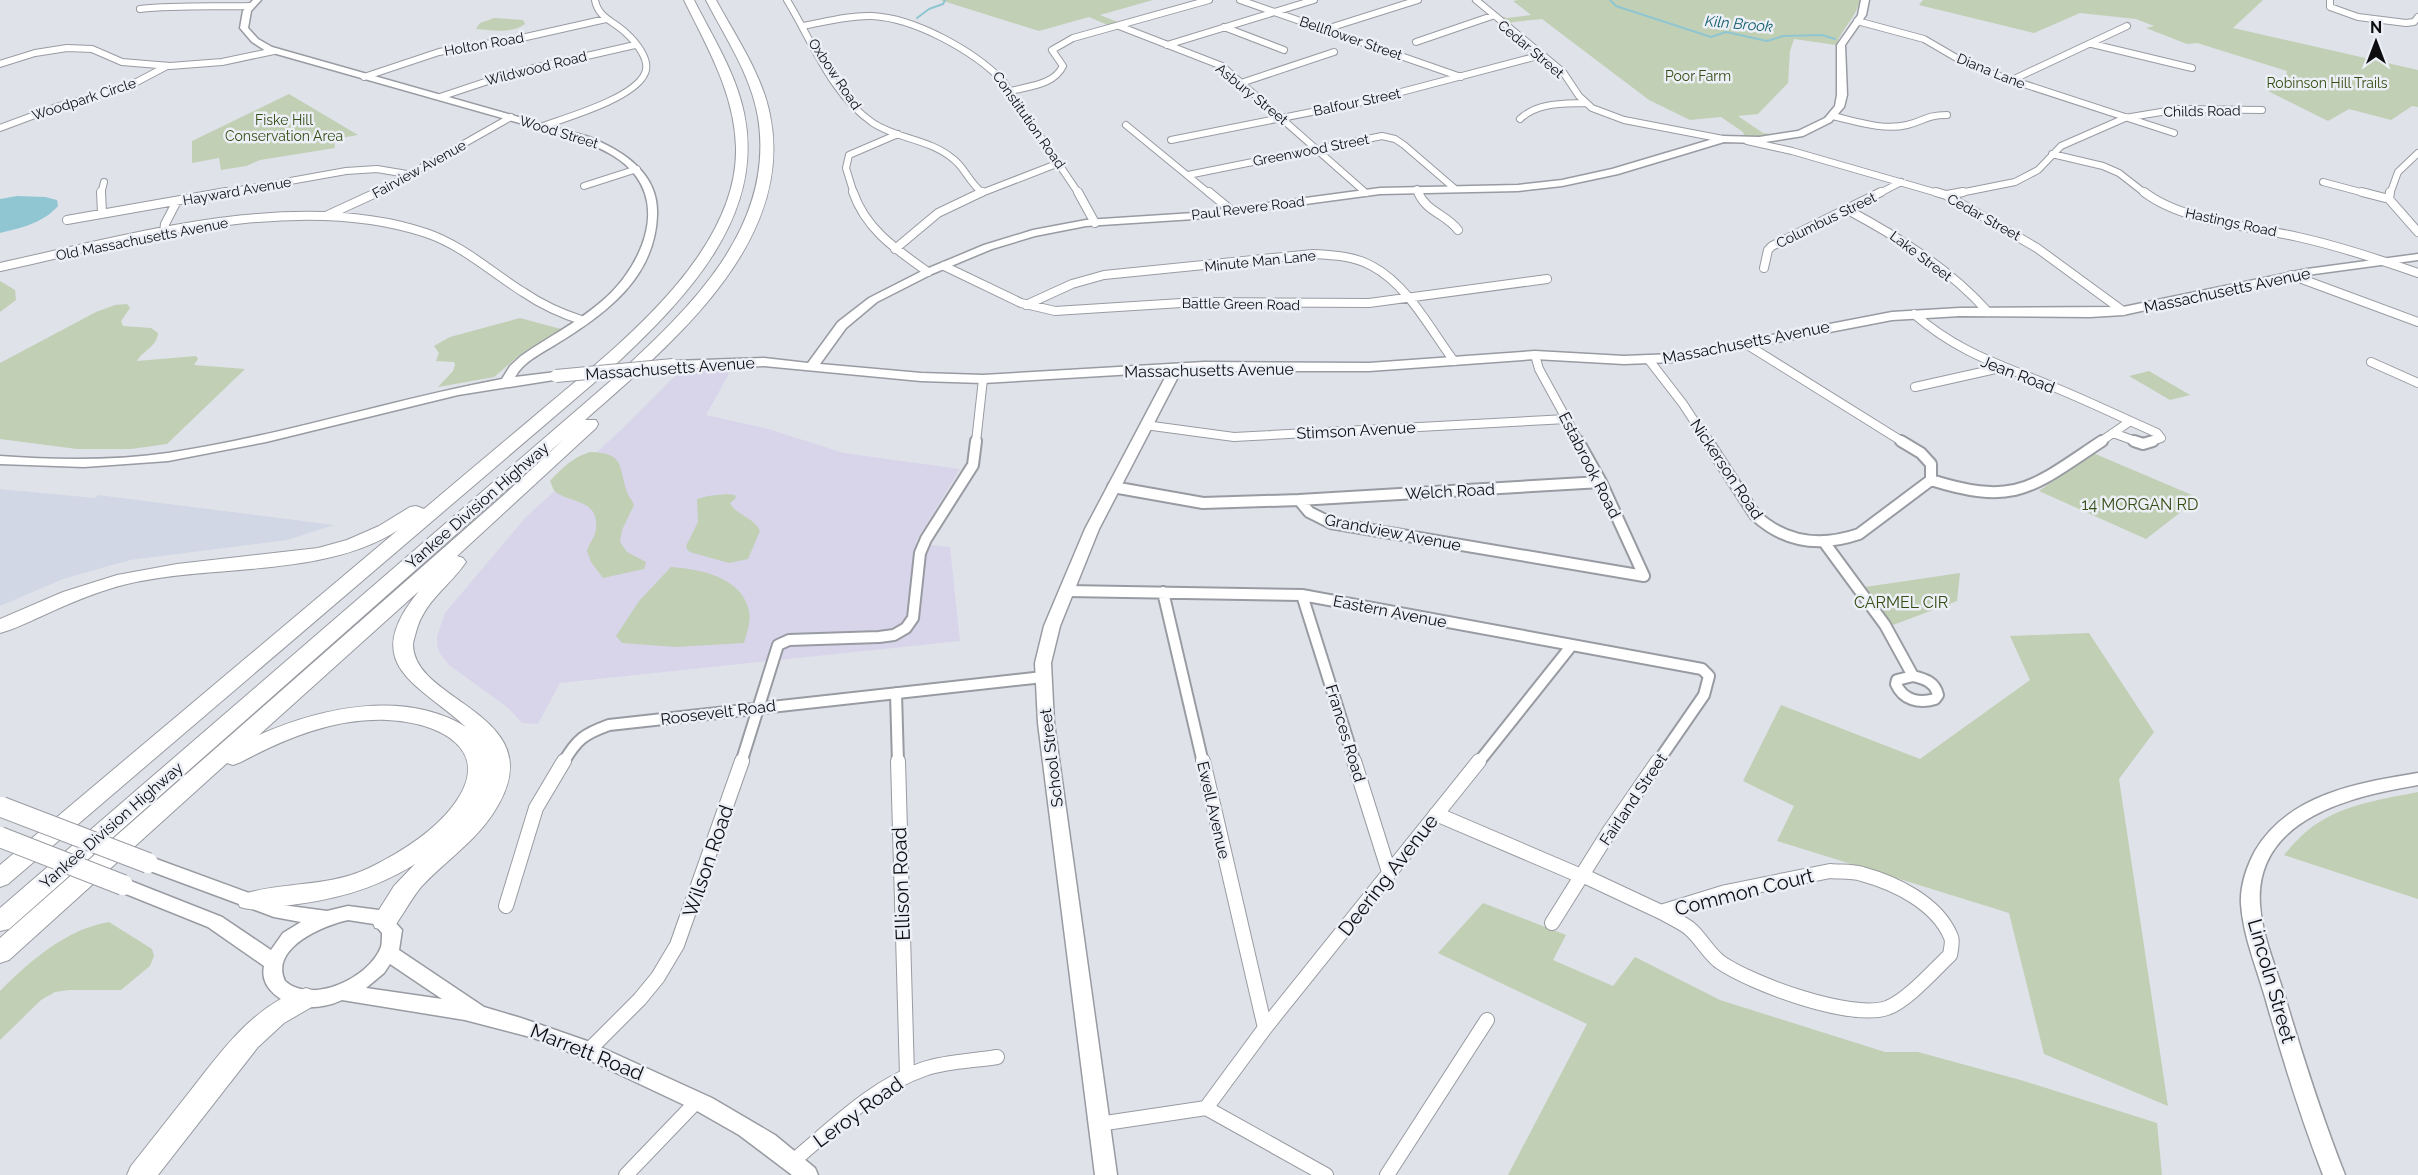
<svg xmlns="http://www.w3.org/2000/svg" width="2418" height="1175" font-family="Raleway,sans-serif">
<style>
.built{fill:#d2d7e5}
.education{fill:#d8d5eb}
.green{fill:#c1cfb4}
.water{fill:#8fc6d2}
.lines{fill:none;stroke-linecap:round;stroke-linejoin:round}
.stream{stroke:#8fc6d2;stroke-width:2}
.street-far3-casing{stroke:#999ba2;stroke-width:8}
.street-far2-casing{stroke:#999ba2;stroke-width:10}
.street-far1-casing{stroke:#999ba2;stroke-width:14}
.street-casing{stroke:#999ba2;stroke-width:16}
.secondary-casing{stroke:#999ba2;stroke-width:3}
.highway-casing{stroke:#999ba2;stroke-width:2}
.street-far3{stroke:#fff;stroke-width:6}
.street-far2{stroke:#fff;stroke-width:8}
.street-far1{stroke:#fff;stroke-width:10}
.street{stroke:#fff;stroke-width:14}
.secondary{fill:#fff;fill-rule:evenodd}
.highway{fill:#fff;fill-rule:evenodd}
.secondary-bridge-far1-casing{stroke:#999ba2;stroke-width:14;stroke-linecap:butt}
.secondary-bridge-casing{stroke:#999ba2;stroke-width:22;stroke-linecap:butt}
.secondary-bridge-far1{stroke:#fff;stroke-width:12}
.secondary-bridge{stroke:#fff;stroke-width:20}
.labels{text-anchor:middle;stroke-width:5;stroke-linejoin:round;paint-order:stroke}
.far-street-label{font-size:14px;fill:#0e0e11;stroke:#eceff6}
.far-park-label{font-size:14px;fill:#334d13;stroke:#eceff6}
.far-water-label{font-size:15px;font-style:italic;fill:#105b69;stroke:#eceff6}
.street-label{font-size:16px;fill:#0e0e11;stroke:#eceff6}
.park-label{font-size:16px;fill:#334d13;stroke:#eceff6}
.near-street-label{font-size:20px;fill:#0e0e11;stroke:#eceff6}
</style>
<rect width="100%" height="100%" fill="#dfe2e9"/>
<!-- built -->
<path class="built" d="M0 489 95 498 98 495 334 525 287 540 130 560 63 579 0 606Z"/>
<!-- education -->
<path class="education" d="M731 370 706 415 768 429 844 453 960 469 915 543 950 547 960 641 560 683 538 724 522 723 507 707 449 665 440 654 437 645V636L445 613 525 518 622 429 679 372Z"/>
<!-- green -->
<path class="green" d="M940 0H1153L1100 15 1120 23 1110 26 1089 17 1039 31Z
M1518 0H1860C1856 18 1842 28 1836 45L1794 39 1790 51 1788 83 1758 114 1738 116 1763 133 1778 135 1741 137 1744 135 1743 132 1721 117 1690 120 1649 100 1542 19 1513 22 1510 24 1500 16 1507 18 1531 15 1513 1Z
M1923 0H2263L2233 28 2418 70V107L2412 106 2391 120 2349 109 2328 121 2268 91 2284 89 2287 71 2197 43 2187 44 2146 28 2154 26 2136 19 2080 13 2034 33 1919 5Z
M494 18 523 20 525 24C511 34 492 30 476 29L480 23Z
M289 94 358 135 334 139 335 148 260 160 246 166 221 170 219 158 192 163V141Z
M0 281 15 290 16 300 0 312Z
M127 304 130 308 121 321 123 326 151 328 158 333C157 347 143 350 137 361L196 356 198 359 194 365 245 369 167 444 131 449H77L0 439V363L96 312 115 305Z
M520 318 561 329 521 354 494 377 438 387 453 371 455 365 454 362 436 361 439 353 434 346 450 337Z
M2149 371 2190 395 2170 400 2129 376Z
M590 452C625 453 618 465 627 492 629 497 632 500 634 505L622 530 620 542 627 552 646 562 644 569 603 578 591 562 587 551C589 543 595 538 596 529 599 499 571 503 557 493 553 491 552 485 550 481 562 468 573 457 590 452Z
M2093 453 2199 498 2146 539 2039 491Z
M727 494 735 495 736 498 730 503C737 516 754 517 760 531L748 559 729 563 693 553 688 551 686 546 698 522 697 499 708 496Z
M671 567C700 569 742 577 749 611 751 621 747 633 744 643L676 647 622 643 616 636 639 601Z
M1960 573 1957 601 1893 625 1865 587Z
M2089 633 2154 732 2119 779 2168 1106 2044 1054 2009 913 1777 841 1794 806 1743 781 1781 705 1920 759 2030 680 2010 636Z
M2418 792V899L2284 855C2291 847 2298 838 2307 831 2338 805 2379 800 2418 792Z
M1483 903 1566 935 1553 960 1613 986 1635 957 1720 1000 1885 1052H1918L2024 1081 2157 1123 2162 1175H1508L1587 1024 1438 953Z
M109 922 152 949 154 956 150 966 121 990H69L55 992 41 1000 0 1040V991L2 989C31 960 67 929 109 922Z"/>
<!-- water -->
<path class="water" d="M17 196 45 197 57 200 58 206C43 223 21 228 0 233V199Z"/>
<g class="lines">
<!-- stream -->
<path class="stream" d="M1610 0 1616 6 1711 37 1726 32 1767 41 1783 36 1822 35 1835 39
M917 18 929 9 943 4 945 0"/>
<!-- street-far3 casing -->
<g class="street-far3-casing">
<path id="street-far3" d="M787 0C812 41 832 95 873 123 897 139 929 139 952 158 965 167 969 183 982 192
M1240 0 1461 77
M1476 0 1563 72 1579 96 1592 108 1624 120 1723 139
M2330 0V7L2358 17 2406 23 2414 22 2418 17
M140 9C177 5 213 7 251 6
M1857 21 1924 39 1960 60 1987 72 2174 133
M803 26C825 22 849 15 872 16 915 18 974 51 1003 81L1079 194
M1119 26 1222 66 1366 193
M1224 27 1284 50
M1326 29 1418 0
M1416 42 1492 16
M2092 44 2192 68
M1167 45 1314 0
M0 64 35 53 67 48 92 49 122 62 170 66 222 62 274 51
M364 77 439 52 526 37 606 19
M2012 80 2127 26
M1241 83 1334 52
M1011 91C1029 86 1054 85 1063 66L1052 50 1073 38 1209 0
M440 97 512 73 635 45
M1832 116C1855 121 1883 131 1907 125 1924 121 1926 115 1947 115
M1520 119C1538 102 1563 104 1586 103
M1126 125 1210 194
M543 126C568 117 635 98 645 73 651 60 635 41 626 33 614 21 598 18 595 0
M0 128 59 106 129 86 167 66
M1171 140 1367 101 1542 55
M1747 141 1792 151 1941 194
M2052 154 2103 166 2119 173 2146 194
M1188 175 1382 136 1395 139 1404 145 1454 188
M2323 182 2368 194
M584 186 637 169
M1417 189 1419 194
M101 194 104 182
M218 194 346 171 377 169 407 174
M375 194 511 117
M854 194 846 168 849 155 898 134
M979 194 1059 163
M1878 194 1901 182
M1955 194 2015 182 2038 170 2061 146 2125 118 2179 109 2262 110
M2390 194 2398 172 2418 153"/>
</g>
<!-- street-far2 casing -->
<g class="street-far2-casing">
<path id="street-far2" d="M101 192 102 213
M853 192C866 230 897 250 928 272
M1078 192 1095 223
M1209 192 1232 211
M1418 192C1426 212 1446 214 1458 230
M1936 192 1946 195 2037 248 2123 311
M2144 192C2183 222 2251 226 2298 237 2339 246 2378 259 2418 273
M2362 192 2389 199 2418 232
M1947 195 1963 192
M2389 199 2390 192
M1848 210C1898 237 1950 269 1988 312
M328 215 378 192
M67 220 226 192
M164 232 165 224 177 201
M895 249 938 213 982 192
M944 266 1021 303 1055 311 1197 302 1369 303 1547 279
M0 267C129 239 296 189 426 233 462 245 491 272 523 292 542 305 562 314 584 321
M1764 268 1768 250 1772 246 1881 192
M2291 275 2418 322
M1026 305 1072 284 1104 275 1313 254C1333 255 1354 256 1372 266 1408 285 1430 329 1454 361
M1914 314C1960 354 2002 365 2056 388 2090 402 2123 418 2157 433L2161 438 2149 442
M1746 344 1903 442
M1535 355 1539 369 1579 442
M1649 360 1683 404 1708 442
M2371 362 2418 383
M1915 387 2000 368
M2129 422 2113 433 2138 442
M1145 425 1234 437 1567 419
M976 442 983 379
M2100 442 2113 433"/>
</g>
<!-- street-far1 casing -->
<g class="street-far1-casing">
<path id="street-far1" d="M1578 441 1601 482 1644 576
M1707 441 1755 515C1785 543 1821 547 1859 534L1931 480V464L1921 453 1901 441
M2134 441 2143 444 2153 441
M1931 480C2017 507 2032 487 2102 441
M1113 487 1203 503 1299 500 1309 512 1331 523 1644 576
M1299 500 1601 482
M1824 542 1885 625 1913 676
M1067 591 1302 595 1702 669 1709 676 1704 695 1657 763
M1163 592 1203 763
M1302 595 1355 763
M1913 676C1925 679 1935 682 1938 695L1935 699C1919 704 1903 700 1896 684L1897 680Z
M896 693 898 763
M563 763C577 739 584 734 609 725L1043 677
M741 763 778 645 789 640 879 637 894 635 906 628 913 618 920 553 926 539 973 465 976 441
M1478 763 1572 645"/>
</g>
<!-- street casing -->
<g class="street-casing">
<path id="street" d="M898 761 907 1075
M1203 761 1265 1028
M1354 761 1389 872
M1436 814 1581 876
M1830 871C1840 872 1853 871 1862 874 1895 883 1937 903 1951 937 1953 942 1951 949 1950 955 1934 970 1907 1001 1887 1008 1850 1020 1752 984 1720 962 1708 953 1701 938 1689 928 1681 922 1670 917 1661 912L1726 892Z
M1582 875 1661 912
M506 906 536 808 564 761
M1552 923 1609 832 1658 761
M589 1050 640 999 658 977 677 945 742 761
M1206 1108 1265 1028 1479 761
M1099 1124 1206 1108 1326 1175
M793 1161C833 1128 874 1086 924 1069 948 1061 973 1061 997 1057
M626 1175 698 1100
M1387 1175 1487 1020"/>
</g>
<!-- secondary casing -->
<g class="secondary-casing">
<path id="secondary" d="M253 0H261L251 11 248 28 258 39 272 47 589 137C623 151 659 173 657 215 655 277 607 313 558 343 542 353 524 361 515 377L556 372 560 373 562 376 560 379 458 395 266 442 168 461 84 467 0 464V456C56 460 112 461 168 453 281 436 390 400 502 379L510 366 521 356C548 337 577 323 601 302 635 274 666 217 636 176 623 158 602 149 583 141L266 51 252 42 240 28 243 11Z
M1861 0H1869L1866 15 1845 45 1847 95 1844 107 1831 122 1803 136 1759 143 1724 142 1618 174 1562 186 1518 191 1380 194 1194 219 1086 226 1035 236 992 249 932 274 877 302 846 328 820 364 921 373 983 375 1204 362 1369 363 1535 351 1624 356 1674 354 1892 312 1960 308 2123 307 2307 269 2418 254V260L2307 275 2123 315 2090 317 1960 316 1892 320 1674 362 1624 364 1535 359 1369 371H1181L1099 529 1060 626 1051 663 1054 723 1117 1175H1095L1038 723 1035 663 1044 626 1085 529 1168 372 983 383 921 381 764 366 673 369 667 365 673 361 764 358 808 363 838 322 869 298 924 270 984 245 1033 230 1086 220 1194 213 1380 188 1518 185 1562 180 1612 169 1723 136 1759 137 1798 131 1825 118 1835 106 1837 95V45L1858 15Z
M2418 773V785C2353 796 2254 818 2260 905 2262 936 2276 967 2285 997 2303 1057 2322 1117 2345 1175H2323C2300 1116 2282 1057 2265 997 2256 966 2243 935 2241 904 2240 886 2247 866 2255 851 2289 794 2357 783 2418 773Z
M148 856 282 905 327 911 348 906 379 910 386 912 402 930 399 950 484 1007 521 1018 587 1041 712 1098 775 1135 815 1168 818 1175H792L739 1135 697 1111 591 1061 534 1038 465 1020 342 1000C332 1005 317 1008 305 1007 284 1005 259 989 264 966L208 927 116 890 114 885 116 880 123 878 222 917 271 950 283 933 301 922 274 917 142 868 139 863 142 858ZM348 920 374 924 382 933C382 937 382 943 381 947 369 978 312 1005 285 981 269 948 324 925 348 920ZM390 964 442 999 366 988 384 973Z"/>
</g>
<!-- highway casing -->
<g class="highway-casing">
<path id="highway" d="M684 0H694C712 36 736 73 744 113 766 217 685 299 616 364L8 884 0 887V865L398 530C325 578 210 564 127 584 98 591 70 603 42 616 28 622 15 629 0 633V619L63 592 117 575 177 564 318 548 347 540 379 526 410 507 416 506 424 509C464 475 505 441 545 407 618 346 738 253 736 148 735 94 707 47 684 0Z
M706 0H716C736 37 762 74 770 115 796 243 670 345 585 420H596L598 424 596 428 457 556 463 558 466 562C449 587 424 601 416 632 415 636 413 641 413 645 414 704 557 714 494 812 475 842 445 861 421 887 413 896 398 923 393 928 387 932 381 929 375 928L372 921 394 886 415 864C374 890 330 901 282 906 268 908 254 912 240 907L237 901 240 895C283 881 327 888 369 868 399 853 431 834 452 807 497 749 438 722 387 720 335 718 286 738 241 762L233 765 227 763 9 960 0 963V938L505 494 565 438 9 929 0 931V908L614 378C689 309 776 228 758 117 751 75 725 37 706 0ZM419 591C359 665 416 682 466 727 404 689 320 708 259 735Z
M306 988 315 991 319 998 315 1005 284 1023 258 1047 158 1175H127L131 1166C151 1141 171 1115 191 1090 223 1049 254 1005 306 988Z"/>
</g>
<!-- street-far3 -->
<use href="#street-far3" class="street-far3"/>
<!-- street-far2 -->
<use href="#street-far2" class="street-far2"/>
<!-- street-far1 -->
<use href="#street-far1" class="street-far1"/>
<!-- street -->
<use href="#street" class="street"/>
<!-- secondary -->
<use href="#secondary" class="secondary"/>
<!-- highway -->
<use href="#highway" class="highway"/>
<!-- secondary-bridge-far1 casing -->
<g class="secondary-bridge-far1-casing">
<path id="secondary-bridge-far1" d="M556 376 673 365"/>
</g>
<!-- secondary-bridge casing -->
<g class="secondary-bridge-casing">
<path id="secondary-bridge" d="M2 807 148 863
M0 837 123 885"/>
</g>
<!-- secondary-bridge-far1 -->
<use href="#secondary-bridge-far1" class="secondary-bridge-far1"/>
<!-- secondary-bridge -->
<use href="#secondary-bridge" class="secondary-bridge"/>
</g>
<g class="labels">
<!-- far-street labels -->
<g class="far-street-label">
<text transform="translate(1351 38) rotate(19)" y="5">Bellflower Street</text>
<text transform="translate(484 44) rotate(-10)" y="5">Holton Road</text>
<text transform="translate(1531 49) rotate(40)" y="5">Cedar Street</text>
<text transform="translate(536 68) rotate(-14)" y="5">Wildwood Road</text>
<text transform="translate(1991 71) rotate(22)" y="5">Diana Lane</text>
<text transform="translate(835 74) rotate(56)" y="5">Oxbow Road</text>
<text transform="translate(1252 94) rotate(39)" y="5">Asbury Street</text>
<text transform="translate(84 99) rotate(-18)" y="5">Woodpark Circle</text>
<text transform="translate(1357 102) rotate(-12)" y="5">Balfour Street</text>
<text transform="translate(2202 111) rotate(-1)" y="5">Childs Road</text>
<text transform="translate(1029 120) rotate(55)" y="5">Constitution Road</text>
<text transform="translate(559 132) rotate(17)" y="5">Wood Street</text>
<text transform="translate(1311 150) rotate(-11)" y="5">Greenwood Street</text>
<text transform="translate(419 169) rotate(-29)" y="5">Fairview Avenue</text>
<text transform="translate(237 191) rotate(-10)" y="5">Hayward Avenue</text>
<text transform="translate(1248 208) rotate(-7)" y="5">Paul Revere Road</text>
<text transform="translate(1984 217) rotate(29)" y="5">Cedar Street</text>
<text transform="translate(1826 220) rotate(-26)" y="5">Columbus Street</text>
<text transform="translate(2231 222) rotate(12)" y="5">Hastings Road</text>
<text transform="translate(142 239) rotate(-11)" y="5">Old Massachusetts Avenue</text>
<text transform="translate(1921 256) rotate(37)" y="5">Lake Street</text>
<text transform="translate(1260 261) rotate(-6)" y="5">Minute Man Lane</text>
<text transform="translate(1241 304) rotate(1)" y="5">Battle Green Road</text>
</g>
<!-- far-park labels -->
<g class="far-park-label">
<text x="1698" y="81">Poor Farm</text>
<text x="2327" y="88">Robinson Hill Trails</text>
<text x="284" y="125">Fiske Hill<tspan x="284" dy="16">Conservation Area</tspan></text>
</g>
<!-- far-water labels -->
<g class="far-water-label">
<text transform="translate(1739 24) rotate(5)" y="5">Kiln Brook</text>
</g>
<!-- street labels -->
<g class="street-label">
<text transform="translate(2227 290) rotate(-12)" y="6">Massachusetts Avenue</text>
<text transform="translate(1746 342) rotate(-11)" y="6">Massachusetts Avenue</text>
<text transform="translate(670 368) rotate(-4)" y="6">Massachusetts Avenue</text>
<text transform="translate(1209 370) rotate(-1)" y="6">Massachusetts Avenue</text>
<text transform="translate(2018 374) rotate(21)" y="6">Jean Road</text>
<text transform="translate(1356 430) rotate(-3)" y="6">Stimson Avenue</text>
<text transform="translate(1590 465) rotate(63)" y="6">Estabrook Road</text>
<text transform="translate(1727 469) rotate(56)" y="6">Nickerson Road</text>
<text transform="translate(1450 491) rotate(-3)" y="6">Welch Road</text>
<text transform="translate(477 505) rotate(-41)" y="6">Yankee Division Highway</text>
<text transform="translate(1393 532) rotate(11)" y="6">Grandview Avenue</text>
<text transform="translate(1390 611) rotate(11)" y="6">Eastern Avenue</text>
<text transform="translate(718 712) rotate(-7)" y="6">Roosevelt Road</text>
<text transform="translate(1346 733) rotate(73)" y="6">Frances Road</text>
<text transform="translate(1051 758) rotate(-97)" y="6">School Street</text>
<text transform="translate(1633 799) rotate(-56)" y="6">Fairland Street</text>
<text transform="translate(1214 810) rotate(77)" y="6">Ewell Avenue</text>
<text transform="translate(111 825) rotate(-41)" y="6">Yankee Division Highway</text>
</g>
<!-- park labels -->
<g class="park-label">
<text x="2140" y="510">14 MORGAN RD</text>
<text x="1901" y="608">CARMEL CIR</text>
</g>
<!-- near-street labels -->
<g class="near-street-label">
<text transform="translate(708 861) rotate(-71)" y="7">Wilson Road</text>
<text transform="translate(1388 875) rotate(-52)" y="7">Deering Avenue</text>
<text transform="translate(901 884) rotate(-92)" y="7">Ellison Road</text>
<text transform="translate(1744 892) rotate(-14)" y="7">Common Court</text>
<text transform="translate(2272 981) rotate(74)" y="7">Lincoln Street</text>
<text transform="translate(587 1052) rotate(22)" y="7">Marrett Road</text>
<text transform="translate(858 1112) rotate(-36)" y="7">Leroy Road</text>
</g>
</g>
<!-- north arrow -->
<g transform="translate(2376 42)" stroke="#eceff6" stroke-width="4.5" paint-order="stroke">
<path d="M0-4.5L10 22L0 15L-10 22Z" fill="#0e0e11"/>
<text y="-9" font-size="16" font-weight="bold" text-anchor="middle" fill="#0e0e11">N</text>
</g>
</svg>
